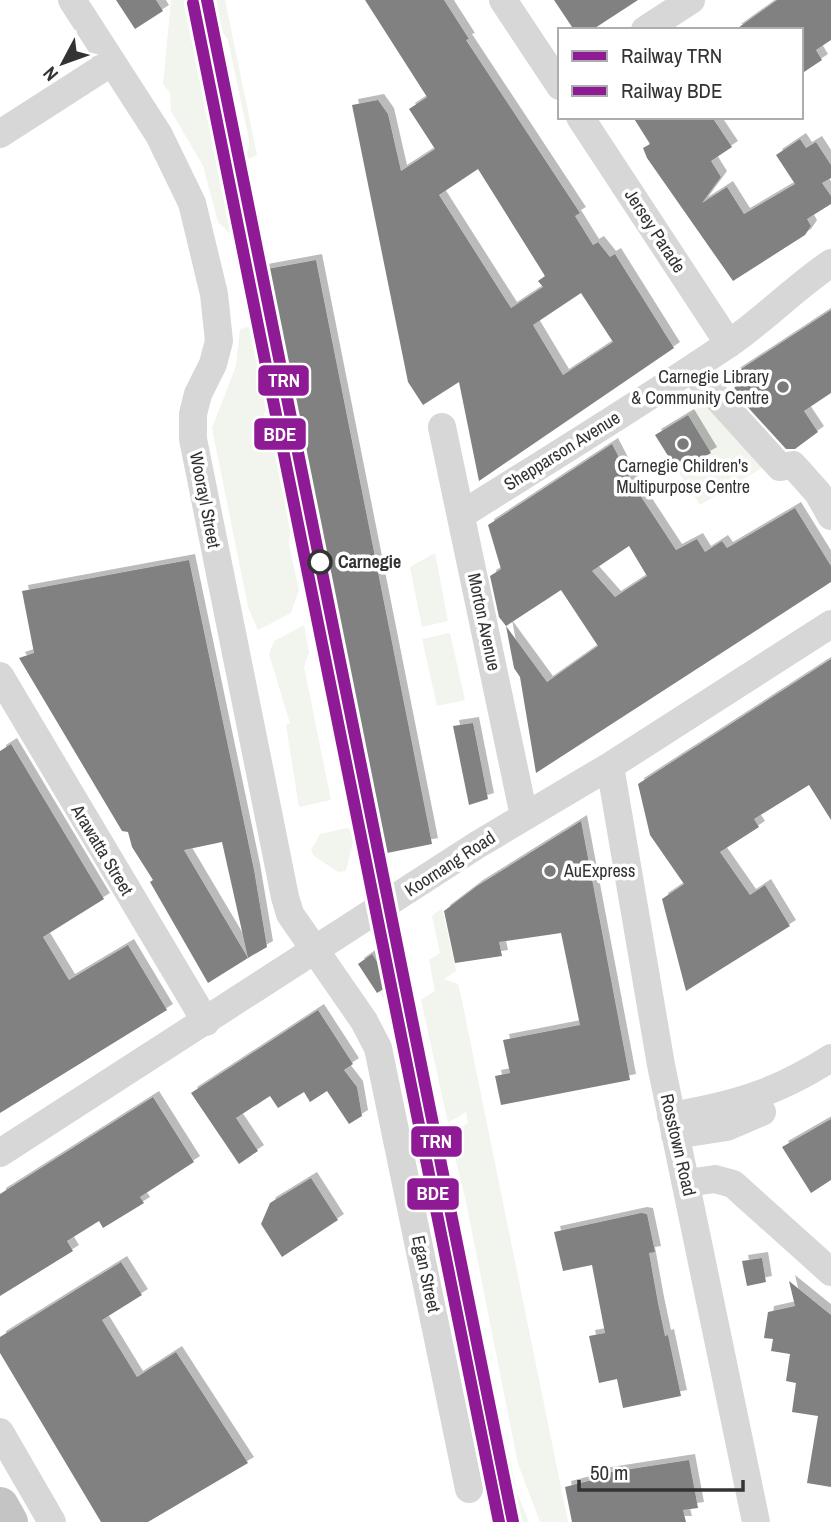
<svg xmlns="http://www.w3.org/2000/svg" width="831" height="1522" font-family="'Archivo Narrow',sans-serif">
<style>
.green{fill:#f1f5ed}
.building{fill:#818181;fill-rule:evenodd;filter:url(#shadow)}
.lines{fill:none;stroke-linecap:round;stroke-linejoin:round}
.minor{stroke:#d7d7d7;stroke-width:28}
.highway{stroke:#c4c4c4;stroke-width:38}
.rail-1-casing{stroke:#fff;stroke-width:18}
.rail-2-casing{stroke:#fff;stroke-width:18}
.rail-1{stroke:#8f1a95;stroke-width:12}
.rail-2{stroke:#8f1a95;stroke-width:12}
.poi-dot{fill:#7a7a7a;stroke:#fff;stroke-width:2.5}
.stop-dot{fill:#fff;stroke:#333;stroke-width:3.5}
.labels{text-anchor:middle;stroke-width:7;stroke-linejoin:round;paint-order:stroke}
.street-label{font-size:18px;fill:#333;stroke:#fff}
.poi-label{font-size:18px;fill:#333;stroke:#fff;text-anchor:end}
.stop-label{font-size:18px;font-weight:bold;fill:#333;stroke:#fff;text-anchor:start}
.line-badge{stroke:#fff;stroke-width:2.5}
.badge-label{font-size:19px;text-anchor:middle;font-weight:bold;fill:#fff}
</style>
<defs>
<filter id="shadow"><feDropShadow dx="6" dy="-6" stdDeviation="0" flood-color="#0004"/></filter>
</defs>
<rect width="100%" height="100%" fill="#fff"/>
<!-- green -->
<path class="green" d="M171 0H190L195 13 220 46 239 133V147L229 179 233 214 228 215 229 221 234 220 240 255 234 238 218 222 203 166 171 111 170 93 163 84Z
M200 0H225L257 155 241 162 249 148V140L228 40Z
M256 325 265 372 262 376 267 380 274 417 264 412V417L275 422 292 507 289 545 299 590 291 613 258 630 248 607 212 428 236 366 240 329Z
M714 397 762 468 700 505 675 467 680 464 684 469 711 453 688 415Z
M435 553 448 621 422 627 410 567Z
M304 625 309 652 304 667 331 800 299 807 286 725 290 723 269 654 274 641Z
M450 633 465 700 437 706 422 639Z
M347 828 352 830 353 842 346 871 338 872 314 856 311 850 320 834Z
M442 908 456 971 444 979 458 984 461 996 568 1522H540L518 1464 466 1202 452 1146 460 1142 458 1129 468 1123 466 1112 448 1123 421 1000 435 991 429 960 440 953 432 916Z
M378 950 415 1009 443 1157 461 1223 448 1219 411 1038 379 992 391 984 372 954Z
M449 1227 462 1231 475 1295 464 1300Z
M473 1311 478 1312 516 1487 501 1483 466 1312Z
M488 1489 518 1495 529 1522H495Z"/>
<!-- building -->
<path class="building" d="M116 0H156L163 11 135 29Z
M365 0H444L469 39 466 40 580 213 575 216 593 245 598 242 610 257 615 254 674 348 479 481 459 382 423 405 408 382 352 105 378 100 388 114 401 171 435 149 409 109 427 97ZM478 169 545 276 538 281 543 287 511 308 439 195ZM581 293 613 342 563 375 533 325Z
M554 0H638L592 30H574Z
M777 0H831V40L816 50 822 60 801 74V30H735Z
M633 117H712L732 147 711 161 721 177 702 203 727 187 744 214 795 184 776 155 800 139 806 148 816 142 831 165V178L822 183 831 196V204L807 219 811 226 805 235 733 281 647 158 643 148 650 144Z
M316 260 432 844 367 857 251 272Z
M831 310V393L804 411 818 432 795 449H786L733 391 737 383 732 375Z
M688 415 711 453 683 469 680 464 675 467 655 435Z
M612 444 634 486 676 550 697 539 705 552 722 541 727 548 795 508 831 566V582L536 773 520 677 514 668 506 626 547 682 598 646 561 590 506 626 499 617 490 576 501 569 488 525ZM629 546 647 576 615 597 592 571Z
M189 560 254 870 267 947 248 958 222 842 184 850 248 958 208 983 150 882 153 880 132 847 128 832 122 831 19 658 34 653 22 591Z
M831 659V820L809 785 754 819 759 827 720 852 750 895 765 885 790 926 686 991 662 899 684 884 650 835 638 784Z
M473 723 488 799 469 805 453 726Z
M11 744 104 899 43 937 69 980 128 945 167 1010 0 1113V751Z
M581 821 630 1080 501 1105 495 1076 510 1073 503 1040 580 1025 561 933 499 942 502 956 455 963 444 911 477 886Z
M372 954 392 984 377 993 358 964Z
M318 1010 353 1064 344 1070 357 1087 362 1116 349 1124 327 1091 310 1102 304 1092 278 1108 270 1096 236 1118 258 1151 239 1164 191 1093Z
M153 1097 194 1162 140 1197 144 1203 103 1228 99 1221 67 1241 73 1251 0 1296V1194Z
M831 1119V1180L811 1193 782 1147Z
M311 1178 338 1220 282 1257 261 1224 270 1203Z
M641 1213 647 1214 655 1252 649 1253 658 1303 665 1336 668 1335 681 1396 623 1408 617 1379 599 1383 589 1336 605 1333 592 1265 563 1271 554 1232Z
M762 1258 766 1282 747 1286 742 1261Z
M121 1262 142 1295 102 1320 137 1377 176 1352 248 1463 148 1522H101L0 1353V1337Z
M789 1281 831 1315V1487L807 1483 818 1416 792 1412 796 1383 786 1381 790 1354 771 1351 773 1339 764 1338 768 1312 795 1306Z
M689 1460 698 1508 683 1510 686 1522H572L565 1487 592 1480V1475Z"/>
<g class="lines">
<!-- minor -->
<path class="minor" d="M72 0 159 135 192 203 214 294 219 341 213 364 198 394 193 414V439L285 897 290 914 364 1021 378 1048 469 1489
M503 0 560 86
M645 30 691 0
M580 117 729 344
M0 134 112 62
M691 369 780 467 793 465 818 493 831 516
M442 427 524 816
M461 515C550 459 640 404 727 345 764 320 794 288 831 263
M0 676 206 1022
M610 766 661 1065 756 1522
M671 1116C735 1105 776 1093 831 1058
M675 1135 727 1127 762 1112
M0 1153 477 845 610 766 831 624
M687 1183 715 1179 733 1184 831 1272
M0 1432 52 1522"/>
<!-- highway -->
<path class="highway" d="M0 1506 9 1522"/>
<!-- rail-1 casing -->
<g class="rail-1-casing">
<path id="rail-1" d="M207 0 513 1522"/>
</g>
<!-- rail-2 casing -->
<g class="rail-2-casing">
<path id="rail-2" d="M193 3 499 1522"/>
</g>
<!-- rail-1 -->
<use href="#rail-1" class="rail-1"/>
<!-- rail-2 -->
<use href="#rail-2" class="rail-2"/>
</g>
<!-- markers -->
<g class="poi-dot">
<circle cx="783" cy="387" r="7"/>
<circle cx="683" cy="444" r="7"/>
<circle cx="550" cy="871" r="7"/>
</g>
<circle class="stop-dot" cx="320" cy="562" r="11"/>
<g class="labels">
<!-- street labels -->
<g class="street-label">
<text transform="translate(655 231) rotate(57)" y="6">Jersey Parade</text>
<text transform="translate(562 451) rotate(-32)" y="6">Shepparson Avenue</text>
<text transform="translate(205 500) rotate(79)" y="6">Woorayl Street</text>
<text transform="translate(484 622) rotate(78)" y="6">Morton Avenue</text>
<text transform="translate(102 850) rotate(59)" y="6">Arawatta Street</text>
<text transform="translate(450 864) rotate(-33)" y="6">Koornang Road</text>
<text transform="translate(678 1145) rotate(77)" y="6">Rosstown Road</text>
<text transform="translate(426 1274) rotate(78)" y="6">Egan Street</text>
</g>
<!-- poi labels -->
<g class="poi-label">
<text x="769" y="383">Carnegie Library<tspan x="769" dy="21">&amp; Community Centre</tspan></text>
<text x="683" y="472" text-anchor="middle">Carnegie Children's<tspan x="683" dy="21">Multipurpose Centre</tspan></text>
<text x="564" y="877" text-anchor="start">AuExpress</text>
</g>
<!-- stop labels -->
<g class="stop-label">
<text x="338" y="568">Carnegie</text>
</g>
</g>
<g class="line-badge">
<rect x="257" y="364" width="53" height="33" rx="7" fill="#8f1a95"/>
<rect x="253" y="417" width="54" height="34" rx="7" fill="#8f1a95"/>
<rect x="410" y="1125" width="53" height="33" rx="7" fill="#8f1a95"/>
<rect x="406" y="1177" width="54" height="34" rx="7" fill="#8f1a95"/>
</g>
<g class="badge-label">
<text x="284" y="387">TRN</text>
<text x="280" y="441">BDE</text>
<text x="436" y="1148">TRN</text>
<text x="433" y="1200">BDE</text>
</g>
<!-- legend -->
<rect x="558" y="28" width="245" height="91" fill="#ffffff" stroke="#adadad" stroke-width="2"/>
<rect x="572" y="51" width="35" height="10" fill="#8f1a95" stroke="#adadad" stroke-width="2"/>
<text x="621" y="63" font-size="21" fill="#333333">Railway TRN</text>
<rect x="572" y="86" width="35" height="10" fill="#8f1a95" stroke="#adadad" stroke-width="2"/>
<text x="621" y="98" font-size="21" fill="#333333">Railway BDE</text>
<!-- north arrow -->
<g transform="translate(63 63) rotate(229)" stroke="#ffffff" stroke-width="5" paint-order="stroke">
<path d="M0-5L12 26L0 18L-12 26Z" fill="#333333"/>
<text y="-10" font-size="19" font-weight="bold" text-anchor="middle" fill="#333333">N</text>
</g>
<!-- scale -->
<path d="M579 1480v10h164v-10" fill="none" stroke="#333333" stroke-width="3.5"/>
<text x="590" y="1480" font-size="21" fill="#333333" stroke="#ffffff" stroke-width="5" paint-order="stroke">50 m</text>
</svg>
